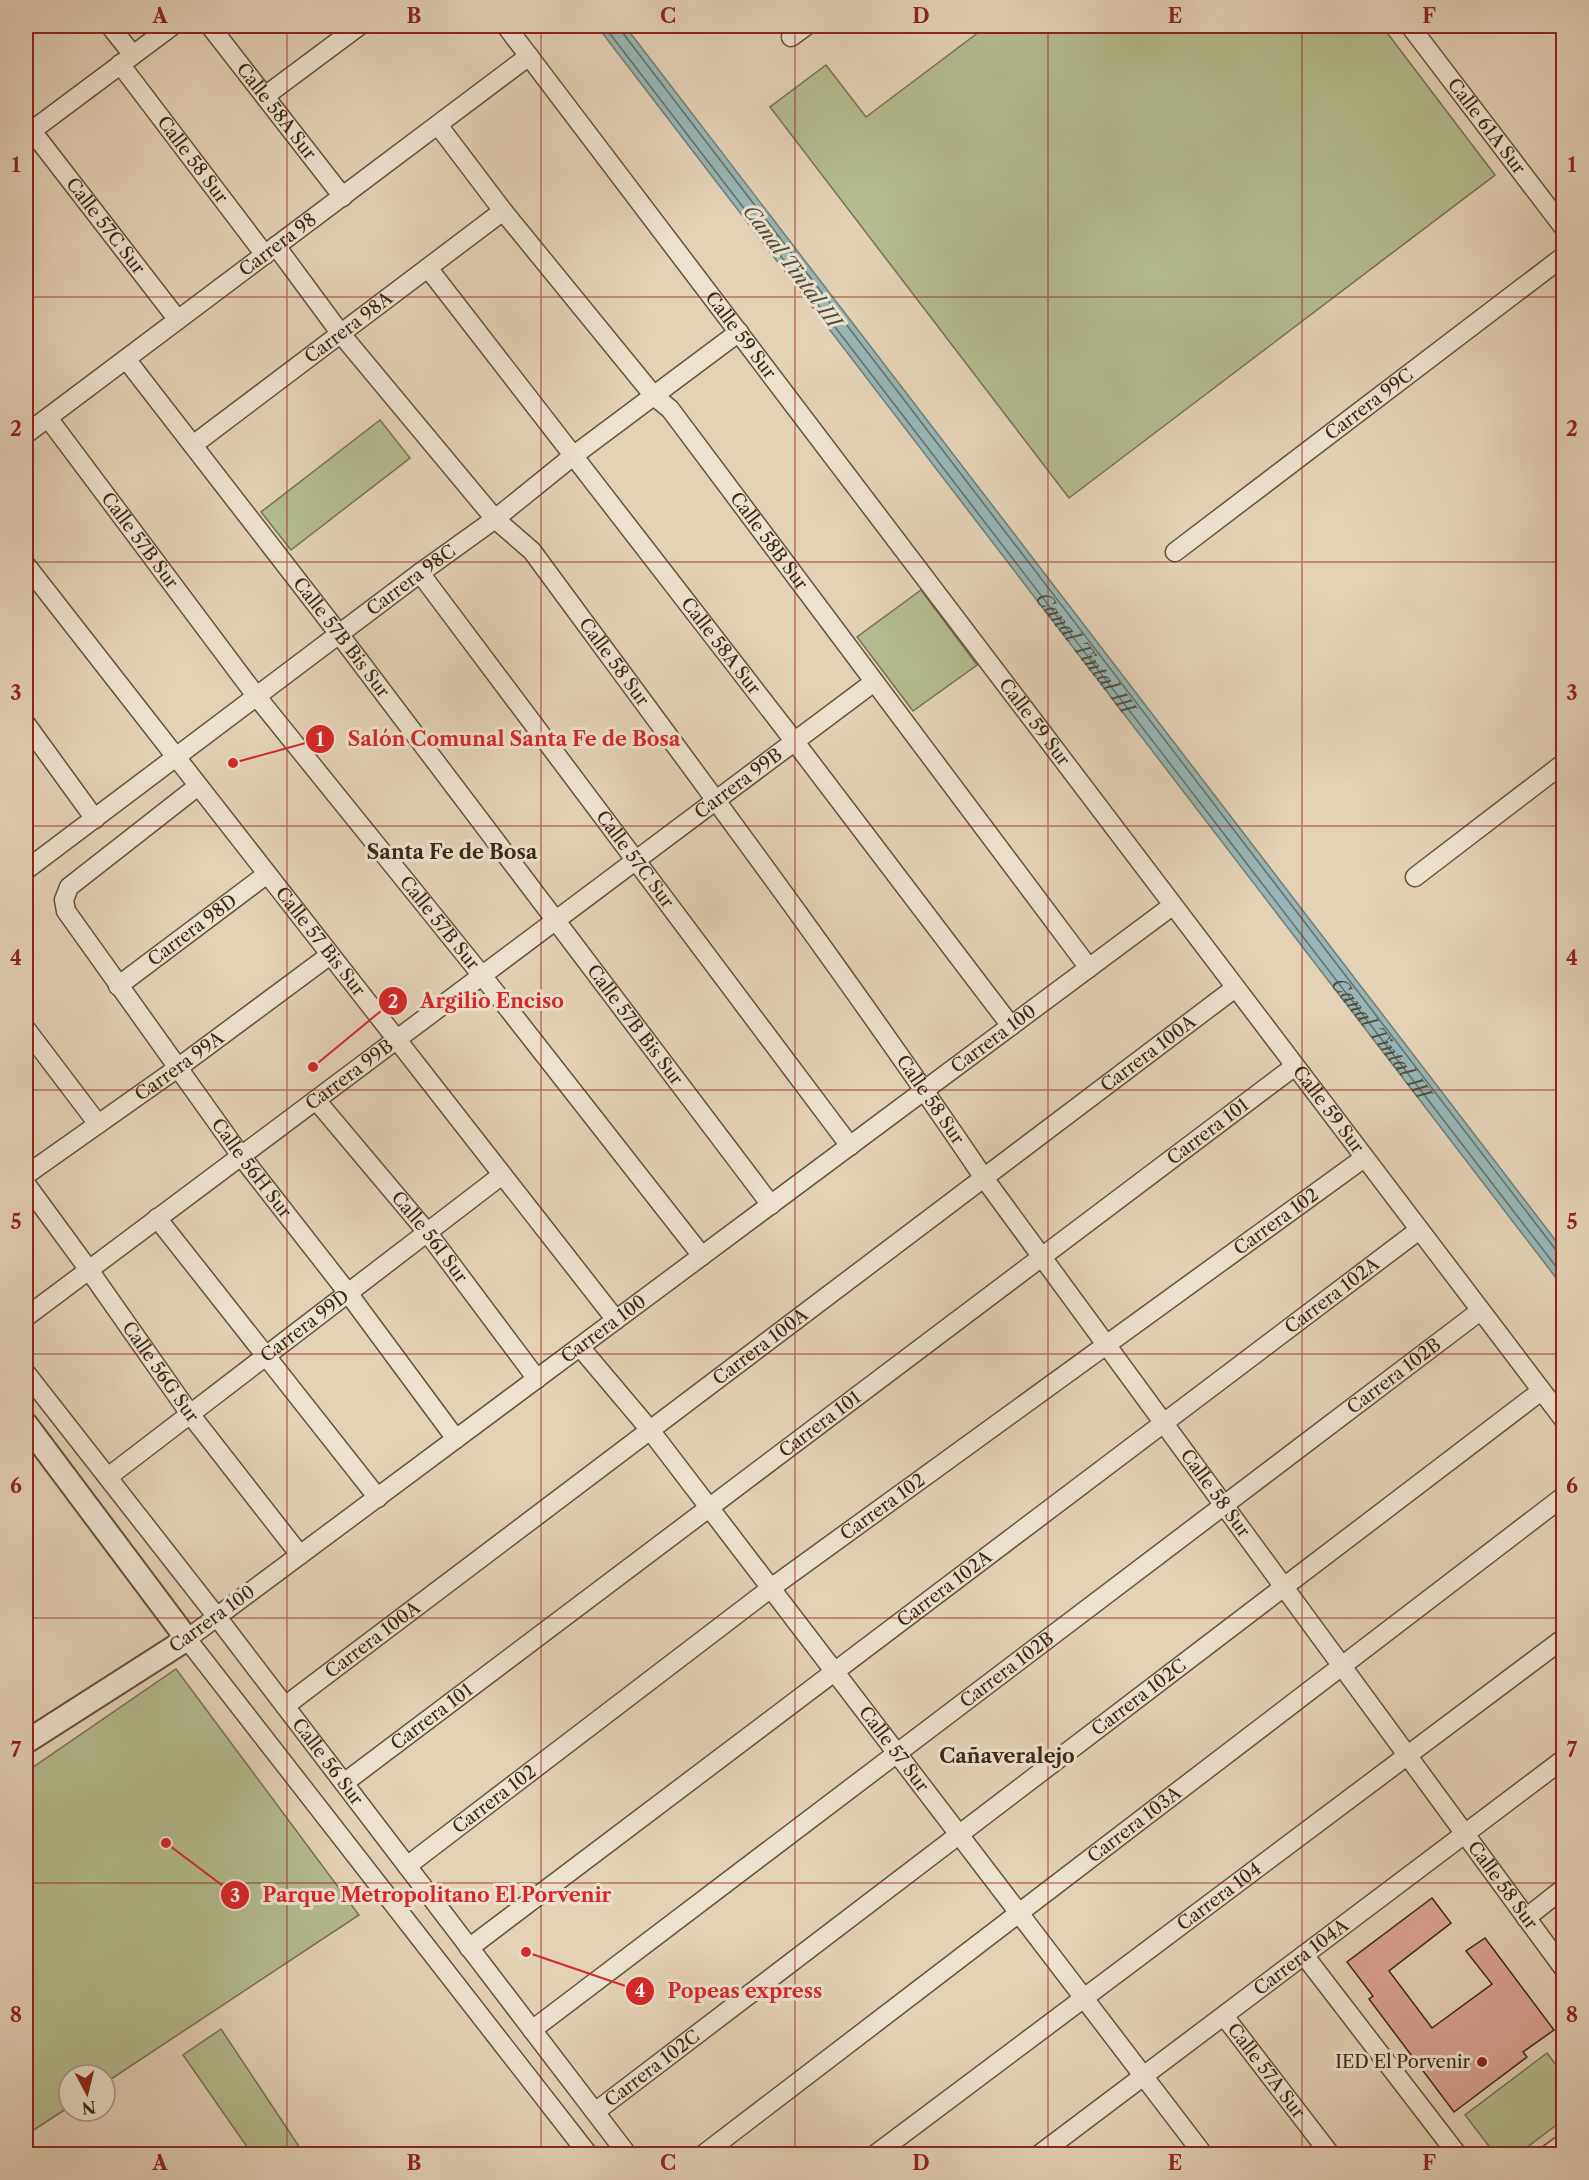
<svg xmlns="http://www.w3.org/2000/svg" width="1589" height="2180" font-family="'Libre Caslon Text',serif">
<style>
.green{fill:#b4bc8e;stroke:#767352;stroke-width:1.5}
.water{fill:#98b6b7;stroke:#727e77;stroke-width:1.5}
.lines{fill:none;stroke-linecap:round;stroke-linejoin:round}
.shore{stroke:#687066;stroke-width:1.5}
.building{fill:#dca392;stroke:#382a16;stroke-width:1.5}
.minor-casing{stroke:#63543e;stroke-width:21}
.tertiary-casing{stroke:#63543e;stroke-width:26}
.minor{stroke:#ede2d0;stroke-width:18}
.tertiary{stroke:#ede2d0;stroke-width:22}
.grid{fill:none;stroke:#8f2418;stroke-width:1.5;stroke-opacity:0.55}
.poi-dot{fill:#8f2418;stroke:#ede2d0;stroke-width:2}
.labels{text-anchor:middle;stroke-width:6;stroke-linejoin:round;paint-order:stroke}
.street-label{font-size:18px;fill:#382a16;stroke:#ede2d0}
.poi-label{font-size:18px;fill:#382a16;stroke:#ede2d0;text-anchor:end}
.water-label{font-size:20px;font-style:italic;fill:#504d3e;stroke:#ede2d0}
.neighbourhood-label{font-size:20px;font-weight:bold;fill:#382a16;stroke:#ede2d0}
.leader{fill:none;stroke:#d62828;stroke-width:2}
.callout-dot{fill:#d62828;stroke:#ede2d0;stroke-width:2}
.mark-label{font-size:18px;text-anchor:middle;font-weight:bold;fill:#fff}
.callout-label{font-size:20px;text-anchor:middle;font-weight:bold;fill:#d62828;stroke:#ede2d0;stroke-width:6;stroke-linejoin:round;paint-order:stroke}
.neatline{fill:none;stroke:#8f2418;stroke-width:2}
.grid-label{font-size:20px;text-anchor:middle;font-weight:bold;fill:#8f2418}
</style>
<rect width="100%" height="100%" fill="#e4d2b6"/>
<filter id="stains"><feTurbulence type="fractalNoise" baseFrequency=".00333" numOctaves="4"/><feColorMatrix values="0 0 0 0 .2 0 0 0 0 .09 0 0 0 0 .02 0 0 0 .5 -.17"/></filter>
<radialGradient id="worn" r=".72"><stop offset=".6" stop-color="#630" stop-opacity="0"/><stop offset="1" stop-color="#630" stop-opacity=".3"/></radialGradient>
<!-- green -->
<path class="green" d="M987 26H1382L1495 175 1069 498 770 107 826 65 866 117Z
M380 420 410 458 291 550 261 512Z
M921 590 977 665 913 711 857 637Z
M176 1669 359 1915 105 2083V2075H69V2107L26 2135V1772Z
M221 2029 304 2154H252L183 2055Z
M1547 2053 1563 2074V2120L1518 2154H1495L1465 2115Z"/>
<!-- water -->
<path class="water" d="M597 26H625L1563 1250V1287Z"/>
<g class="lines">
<!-- shore -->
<g class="shore">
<path id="s1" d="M604 26 1564 1277"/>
<path d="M621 26 622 32 1556 1250 1564 1253"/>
</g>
</g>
<!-- building -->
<path class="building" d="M1432 1898 1451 1923 1389 1971 1432 2028 1492 1984 1466 1951 1485 1938 1554 2030 1523 2052 1527 2057 1454 2112 1369 1999 1373 1996 1347 1962Z"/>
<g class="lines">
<!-- minor casing -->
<g class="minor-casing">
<g id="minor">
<path d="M110 26 133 55"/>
<path id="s2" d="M210 26 343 197"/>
<path id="s3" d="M506 26 1564 1420"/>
<path id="s4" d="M1410 26 1564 228"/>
<path d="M791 37 806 26"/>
<path id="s5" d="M120 64 265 255"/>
<path d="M265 96 359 26"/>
<path id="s6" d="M438 125 503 211 654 396 670 409 1089 968"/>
<path id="s7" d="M32 131 178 320"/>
<path d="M26 135 172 26"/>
<path id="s8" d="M276 246 341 334 495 519 532 551C685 759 840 965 984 1178L1564 1969"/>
<path id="s9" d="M428 268 795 742 1011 1026"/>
<path id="s10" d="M126 359 339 634 771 1205"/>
<path id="s11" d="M48 418 257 697 492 988 702 1256"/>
<path id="s12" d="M26 434 529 56"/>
<path id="s13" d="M193 445 503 211"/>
<path id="s14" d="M1175 552 1564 256"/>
<path id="s15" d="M26 565 616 1320"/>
<path id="s16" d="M420 573 850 1146"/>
<path d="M26 724 95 819"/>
<path id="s17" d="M198 786 69 887 64 900 66 911 241 1156 348 1293 456 1439"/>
<path id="s18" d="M26 870 420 573 495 519 573 456 739 332"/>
<path d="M1415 877 1564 763"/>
<path id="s19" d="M118 986 267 874"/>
<path d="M26 1029 98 1124"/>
<path id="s20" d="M316 1100 427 1232 537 1379"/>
<path id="s21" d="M26 1175 179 1067 330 955"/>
<path id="s22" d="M26 1184 89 1270 190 1414 300 1555"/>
<path d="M157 1218 378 1498"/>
<path id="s23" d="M26 1317 874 682"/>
<path id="s24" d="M580 1347 650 1430 1203 2154"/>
<path id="s25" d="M26 1373 217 1617 627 2154"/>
<path id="s26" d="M108 1477 502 1175"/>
<path id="s27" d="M285 1706 1235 988"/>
<path id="s28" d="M344 1783 1295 1066"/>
<path id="s29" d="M407 1866 771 1588 1364 1158"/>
<path d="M1526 1918 1564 1888"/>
<path id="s30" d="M469 1948 1419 1230"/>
<path d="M1304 1955 1457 2154"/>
<path id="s31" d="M1224 2016 1330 2154"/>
<path id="s32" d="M532 2030 1480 1311"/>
<path id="s33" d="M595 2112 1541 1391"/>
<path id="s34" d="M588 2154 187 1639 1172 906"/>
<path id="s35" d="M704 2154 1564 1496"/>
<path id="s36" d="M876 2154 1564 1638"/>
<path id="s37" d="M1040 2154 1564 1759"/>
<path d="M1549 2154 1564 2143"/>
</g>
</g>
<!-- tertiary casing -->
<g class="tertiary-casing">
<path id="tertiary" d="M26 1424 187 1639 26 1742"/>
</g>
<!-- minor -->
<use href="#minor" class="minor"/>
<!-- tertiary -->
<use href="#tertiary" class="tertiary"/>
</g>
<!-- grid -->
<path class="grid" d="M287 26V2154M541 26V2154M795 26V2154M1048 26V2154M1302 26V2154M26 297H1564M26 562H1564M26 826H1564M26 1090H1564M26 1354H1564M26 1618H1564M26 1883H1564"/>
<!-- markers -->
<circle class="poi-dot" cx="1482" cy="2062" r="6"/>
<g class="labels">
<!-- street labels -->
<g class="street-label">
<text dy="6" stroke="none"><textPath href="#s2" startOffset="108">Calle 58A Sur</textPath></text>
<text dy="6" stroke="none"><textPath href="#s4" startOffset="126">Calle 61A Sur</textPath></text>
<text dy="6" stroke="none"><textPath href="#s5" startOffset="120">Calle 58 Sur</textPath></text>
<text dy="6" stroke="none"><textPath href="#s7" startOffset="120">Calle 57C Sur</textPath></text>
<text dy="6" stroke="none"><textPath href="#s12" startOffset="315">Carrera 98</textPath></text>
<text dy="6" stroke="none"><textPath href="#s13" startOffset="195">Carrera 98A</textPath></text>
<text dy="6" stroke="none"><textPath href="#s3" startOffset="388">Calle 59 Sur</textPath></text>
<text dy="6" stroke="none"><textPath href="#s14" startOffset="244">Carrera 99C</textPath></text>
<text dy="6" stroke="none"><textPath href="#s11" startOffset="153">Calle 57B Sur</textPath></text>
<text dy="6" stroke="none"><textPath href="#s6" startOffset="532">Calle 58B Sur</textPath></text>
<text dy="6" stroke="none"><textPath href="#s18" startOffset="482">Carrera 98C</textPath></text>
<text dy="6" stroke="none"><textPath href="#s10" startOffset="352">Calle 57B Bis Sur</textPath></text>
<text dy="6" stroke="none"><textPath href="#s9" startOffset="478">Calle 58A Sur</textPath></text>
<text dy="6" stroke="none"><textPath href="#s8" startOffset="537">Calle 58 Sur</textPath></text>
<text dy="6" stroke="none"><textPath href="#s3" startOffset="874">Calle 59 Sur</textPath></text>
<text dy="6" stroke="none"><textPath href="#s23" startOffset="890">Carrera 99B</textPath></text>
<text dy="6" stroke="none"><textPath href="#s16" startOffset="358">Calle 57C Sur</textPath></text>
<text dy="6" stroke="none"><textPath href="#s11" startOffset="639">Calle 57B Sur</textPath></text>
<text dy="6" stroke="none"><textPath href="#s19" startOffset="93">Carrera 98D</textPath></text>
<text dy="6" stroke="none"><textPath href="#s15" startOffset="478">Calle 57 Bis Sur</textPath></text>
<text dy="6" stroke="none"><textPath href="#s10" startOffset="838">Calle 57B Bis Sur</textPath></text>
<text dy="6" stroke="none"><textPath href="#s34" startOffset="1658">Carrera 100</textPath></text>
<text dy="6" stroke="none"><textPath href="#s27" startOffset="1082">Carrera 100A</textPath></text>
<text dy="6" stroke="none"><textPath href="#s21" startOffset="188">Carrera 99A</textPath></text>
<text dy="6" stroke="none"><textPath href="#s23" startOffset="404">Carrera 99B</textPath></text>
<text dy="6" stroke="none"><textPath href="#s8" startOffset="1077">Calle 58 Sur</textPath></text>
<text dy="6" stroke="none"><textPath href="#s3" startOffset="1360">Calle 59 Sur</textPath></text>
<text dy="6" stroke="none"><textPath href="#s28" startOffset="1082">Carrera 101</textPath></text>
<text dy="6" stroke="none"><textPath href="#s17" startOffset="506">Calle 56H Sur</textPath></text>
<text dy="6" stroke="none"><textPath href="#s29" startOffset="1082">Carrera 102</textPath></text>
<text dy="6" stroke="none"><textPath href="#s20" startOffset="178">Calle 56I Sur</textPath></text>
<text dy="6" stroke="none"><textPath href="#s30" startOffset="1082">Carrera 102A</textPath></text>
<text dy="6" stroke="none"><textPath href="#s26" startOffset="248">Carrera 99D</textPath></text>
<text dy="6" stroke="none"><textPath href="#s34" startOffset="1172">Carrera 100</textPath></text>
<text dy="6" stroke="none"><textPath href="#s27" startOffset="596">Carrera 100A</textPath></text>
<text dy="6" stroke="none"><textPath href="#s22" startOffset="231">Calle 56G Sur</textPath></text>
<text dy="6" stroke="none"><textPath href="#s32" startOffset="1082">Carrera 102B</textPath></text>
<text dy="6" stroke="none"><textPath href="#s28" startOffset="596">Carrera 101</textPath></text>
<text dy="6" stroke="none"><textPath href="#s8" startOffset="1563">Calle 58 Sur</textPath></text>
<text dy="6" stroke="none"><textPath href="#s29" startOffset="596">Carrera 102</textPath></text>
<text dy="6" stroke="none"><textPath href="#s30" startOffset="596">Carrera 102A</textPath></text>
<text transform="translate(212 1619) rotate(-36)" y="6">Carrera 100</text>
<text dy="6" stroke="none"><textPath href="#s27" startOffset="110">Carrera 100A</textPath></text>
<text dy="6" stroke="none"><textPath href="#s32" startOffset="596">Carrera 102B</textPath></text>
<text dy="6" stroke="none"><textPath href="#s33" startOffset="684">Carrera 102C</textPath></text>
<text dy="6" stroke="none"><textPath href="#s28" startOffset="110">Carrera 101</textPath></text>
<text dy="6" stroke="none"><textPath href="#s24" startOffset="510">Calle 57 Sur</textPath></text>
<text dy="6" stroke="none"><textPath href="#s25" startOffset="492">Calle 56 Sur</textPath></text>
<text dy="6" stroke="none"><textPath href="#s29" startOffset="110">Carrera 102</textPath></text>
<text dy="6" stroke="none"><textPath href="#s35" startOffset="542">Carrera 103A</textPath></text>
<text dy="6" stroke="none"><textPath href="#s8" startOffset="2049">Calle 58 Sur</textPath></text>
<text dy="6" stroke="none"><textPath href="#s36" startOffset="429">Carrera 104</textPath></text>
<text dy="6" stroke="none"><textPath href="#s37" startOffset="327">Carrera 104A</textPath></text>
<text dy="6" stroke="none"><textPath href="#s33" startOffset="72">Carrera 102C</textPath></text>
<text dy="6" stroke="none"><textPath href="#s31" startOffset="69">Calle 57A Sur</textPath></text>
</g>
<!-- poi labels -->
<g class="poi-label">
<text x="1470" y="2068">IED El Porvenir</text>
</g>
<!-- water labels -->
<g class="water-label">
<text transform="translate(792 266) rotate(53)" y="7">Canal Tintal III</text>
<text dy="7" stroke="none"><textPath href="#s1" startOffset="790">Canal Tintal III</textPath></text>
<text dy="7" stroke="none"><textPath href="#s1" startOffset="1276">Canal Tintal III</textPath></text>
</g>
<!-- neighbourhood labels -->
<g class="neighbourhood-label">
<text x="452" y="859">Santa Fe de Bosa</text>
<text x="1007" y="1763">Cañaveralejo</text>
</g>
</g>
<!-- callouts -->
<path class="leader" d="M233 763L320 739M313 1067L393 1001M166 1843L235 1895M526 1952L640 1991"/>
<g class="callout-dot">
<circle cx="233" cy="763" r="6"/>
<circle cx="313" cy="1067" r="6"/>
<circle cx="166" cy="1843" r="6"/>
<circle cx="526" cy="1952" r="6"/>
<circle cx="320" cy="739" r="15"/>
<circle cx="393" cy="1001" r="15"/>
<circle cx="235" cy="1895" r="15"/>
<circle cx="640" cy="1991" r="15"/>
</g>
<g class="mark-label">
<text x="320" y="746">1</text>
<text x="393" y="1008">2</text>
<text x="235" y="1902">3</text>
<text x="640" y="1997">4</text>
</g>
<g class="callout-label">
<text x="514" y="746">Salón Comunal Santa Fe de Bosa</text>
<text x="492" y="1008">Argilio Enciso</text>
<text x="437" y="1902">Parque Metropolitano El Porvenir</text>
<text x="745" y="1998">Popeas express</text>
</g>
<!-- margin -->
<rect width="1589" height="2180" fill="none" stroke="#e4d2b6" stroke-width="66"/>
<!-- north arrow -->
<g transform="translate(87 2093) rotate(173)"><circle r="28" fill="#ede2d0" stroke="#a59886" stroke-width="1.5"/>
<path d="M0-4.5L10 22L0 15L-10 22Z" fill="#8f2418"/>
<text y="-9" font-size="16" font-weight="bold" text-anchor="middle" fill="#382a16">N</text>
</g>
<rect x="33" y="33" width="1523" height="2114" class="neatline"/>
<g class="grid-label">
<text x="160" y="23">A</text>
<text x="414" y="23">B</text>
<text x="668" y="23">C</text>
<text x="921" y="23">D</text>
<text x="1175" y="23">E</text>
<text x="1429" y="23">F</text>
<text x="16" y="172">1</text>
<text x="1572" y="172">1</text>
<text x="16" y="436">2</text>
<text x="1572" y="436">2</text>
<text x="16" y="700">3</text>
<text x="1572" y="700">3</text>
<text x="16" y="965">4</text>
<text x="1572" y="965">4</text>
<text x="16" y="1229">5</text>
<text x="1572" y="1229">5</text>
<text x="16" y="1493">6</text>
<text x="1572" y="1493">6</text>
<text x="16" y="1757">7</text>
<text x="1572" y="1757">7</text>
<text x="16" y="2022">8</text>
<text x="1572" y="2022">8</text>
<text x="160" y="2170">A</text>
<text x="414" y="2170">B</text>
<text x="668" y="2170">C</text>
<text x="921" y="2170">D</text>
<text x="1175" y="2170">E</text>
<text x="1429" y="2170">F</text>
</g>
<rect width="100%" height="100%" filter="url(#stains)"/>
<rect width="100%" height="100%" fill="url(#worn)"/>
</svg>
